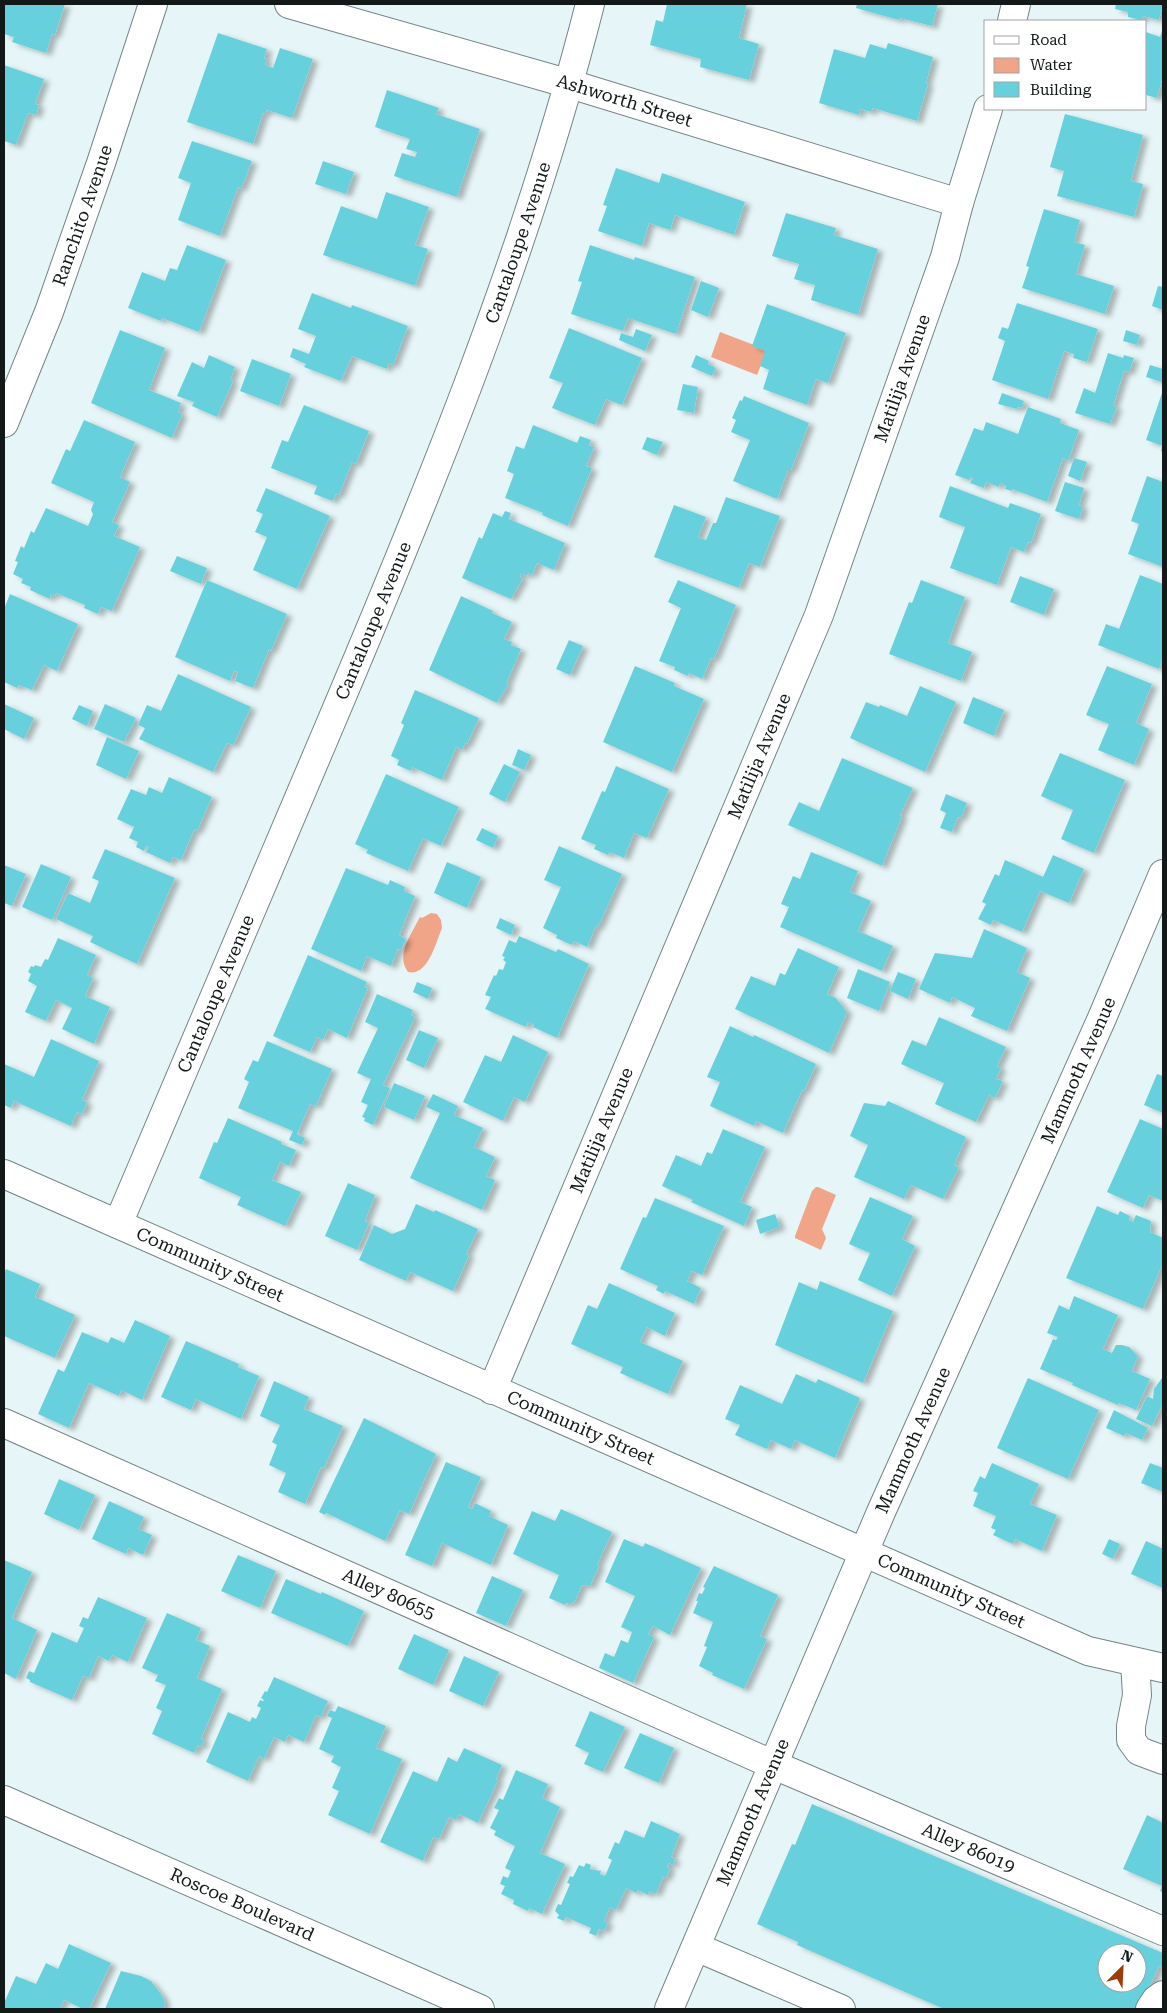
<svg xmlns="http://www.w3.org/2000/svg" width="1167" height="2013" font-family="'Roboto Serif',serif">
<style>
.water{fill:#f1a588}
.building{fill:#66d1dc;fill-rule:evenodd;filter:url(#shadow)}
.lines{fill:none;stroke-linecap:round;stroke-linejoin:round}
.minor-casing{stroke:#768486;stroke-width:30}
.major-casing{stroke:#768486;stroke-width:30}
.minor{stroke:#fff;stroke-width:28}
.major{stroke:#fff;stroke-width:28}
.labels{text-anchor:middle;stroke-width:4.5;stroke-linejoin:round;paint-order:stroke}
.street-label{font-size:18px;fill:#131819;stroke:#fff}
</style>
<defs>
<filter id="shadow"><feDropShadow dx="5.5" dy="3" stdDeviation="2.5" flood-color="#0004"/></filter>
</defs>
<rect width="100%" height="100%" fill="#e6f5f7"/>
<!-- water -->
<path class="water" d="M720 332 767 350 757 375 711 357Z
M431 913 437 914 441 920 442 928C436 942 428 977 408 972 395 955 412 933 420 917L422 918Z
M818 1187 836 1195 822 1229 826 1238 821 1250 795 1238V1236L812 1191 816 1187Z"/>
<!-- building -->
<path class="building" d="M4 4H65L55 35 52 34 46 53 12 42 14 37 4 34Z
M667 4H747L739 38 759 44 749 80 700 67 701 59 650 45 656 20 663 22Z
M857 4H938L932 26 900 18 899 20 856 8Z
M1116 4H1163L1159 20 1143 16 1142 20 1128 17V12L1115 9Z
M1163 28V76L1157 98 1146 95V32L1160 37Z
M218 33 267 49 264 58 267 60 265 65 273 68 280 48 313 59 292 118 267 110 265 114 263 113 253 144 187 122Z
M888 43 933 57 926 83 928 84 917 121 873 108 871 112 860 109 859 115 819 103 834 49 865 58 870 44 886 49Z
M4 65 44 79 35 104 39 105 36 115 28 113 16 145 4 141Z
M387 90 439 108 436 114 480 129 457 197 394 176 402 153 415 157 417 152 406 149 410 139 375 127Z
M1065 114 1143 135 1131 181 1143 184 1134 217 1057 196 1064 171 1050 167Z
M192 141 252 161 241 189 238 187 220 236 178 220 191 183 178 178Z
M323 161 354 172 346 194 315 184Z
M616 168 659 183 662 173 745 202 734 235 675 215 670 230 649 223 642 246 598 231 607 206 603 205Z
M386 192 429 207 415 245 428 249 415 286 323 255 341 206 377 219Z
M1044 209 1080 220 1074 242 1085 245 1076 274 1114 286 1105 314 1022 288 1029 267 1026 266Z
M786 213 836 228 834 235 878 249 858 315 811 300 815 285 794 279 799 264 772 256Z
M187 245 226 260 199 332 162 318 161 321 128 308 142 272 165 281 170 268 177 270Z
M590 245 634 260 635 257 695 277 676 334 628 318 623 331 571 314 582 282 578 281Z
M701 281 719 288 708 317 691 310Z
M1158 286 1163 287V310L1152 306Z
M312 293 351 308 352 305 408 326 393 365 389 363 387 369 352 356 341 381 304 367 306 364 290 357 293 348 309 354 316 336 298 329Z
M1017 303 1098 329 1087 362 1073 358 1074 354 1064 351 1048 399 992 380 1005 341 998 338 1002 327 1008 329Z
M767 304 846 333 828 383 816 379 807 405 763 389 769 370 760 366 765 351 752 346Z
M569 328 642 358 622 405 606 399 595 425 552 408 563 383 549 378Z
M636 329 652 335 645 351 619 340 621 333 633 337Z
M120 330 165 348 149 390 181 403 178 412 182 414 172 438 91 403Z
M1126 330 1140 335 1137 345 1123 341Z
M1108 353 1123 358 1124 355 1134 358 1129 372 1124 371 1113 406 1117 407 1110 424 1075 413 1084 388 1095 393Z
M209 355 235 367 230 380 233 381 217 417 192 406 194 402 177 396 192 362 204 368Z
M696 355 709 361 708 364 716 368 712 376 691 367Z
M252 359 291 374 279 406 240 391Z
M1150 365 1163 369 1162 382 1146 377Z
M683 384 698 387 694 413 677 410Z
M1002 393 1024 401 1022 408 1018 407 1017 409 998 404Z
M1162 393H1163V455L1161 450 1163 446 1146 440Z
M744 396 809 423 791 470H788L777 499 733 481 750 440 731 432 736 420 732 418 740 400 742 401Z
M304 405 369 431 356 464 352 462 339 495 336 494 333 501 314 494 317 486 271 468 282 440 288 442Z
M1028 407 1061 419 1060 423 1079 430 1068 461 1063 458 1047 502 1012 489V491L1005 489 1006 486 1000 483 999 487 986 482 984 488 970 483 973 478 971 477 969 480 955 475 974 428 983 431 986 422 1018 434Z
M84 420 135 442 120 477 130 482 112 522 119 525 114 536 140 547 112 611 101 607 98 614 84 608 85 605 56 593 55 596 51 594 50 599 30 590 31 587 21 583 23 579 13 574 18 562 15 561 21 546 24 548 31 531 34 533 46 508 88 526 93 514 91 510 94 502 51 483 66 449 70 451Z
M533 425 577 443 580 436 591 440 589 445 594 447 586 466 592 468 568 526 542 515 543 513 505 498 514 474 507 471 516 446 524 449Z
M647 437 663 442 657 455 642 449Z
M1074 458 1087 462 1080 481 1068 476Z
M1147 476 1163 482V567L1128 554 1139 524 1131 521Z
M1065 482 1084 488 1079 505 1083 507 1079 519 1055 511Z
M950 486 1008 508 1010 503 1041 514 1031 543 1028 542 1024 552 1011 547 997 585 950 568 965 527 939 517Z
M266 488 330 516 297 589 253 570 267 537 255 532 263 514 256 511Z
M726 497 780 516 760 567 749 563 739 588 654 557 674 505 706 517 698 537 706 540 713 523H716Z
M505 511 511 513 509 519 565 543 554 570 537 563 532 575 528 573 527 576 521 573 520 577 523 578 511 599 462 578 479 537 482 539 493 513 502 517Z
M177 556 207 568 201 584 170 571Z
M1140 575 1163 584V657L1159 669 1098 645 1106 624 1119 629Z
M1020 576 1054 589 1044 615 1010 602Z
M207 580 287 614 271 651 269 649 253 688 235 681 238 672 234 671 230 681 175 657Z
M678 580 736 605 714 659 711 658 702 679 689 673 688 676 674 670 675 667 659 661 681 608 668 602Z
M921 580 965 597 948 643 972 652 961 681 889 654 909 602 912 603Z
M10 594 78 624 57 671 44 665 32 690 19 685 17 688 4 682V609Z
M461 596 493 611 492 613 512 622 504 639 512 642 511 645 521 649 506 684 508 685 497 703 429 670Z
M569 640 583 646 570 675 556 669Z
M635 666 675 683 674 686 704 699 672 772 603 742Z
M1107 666 1152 684 1136 723 1149 729 1134 765 1098 750 1109 724 1086 715Z
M178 674 251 707 233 745 227 743 213 772 139 739 145 728 138 725 147 705 161 711Z
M920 686 956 702 925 772 850 738 866 702 879 707 880 705 907 716Z
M415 690 479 718 467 744 465 743 462 750 456 747 442 780 412 767 411 771 397 765 399 760 391 756 404 725 401 723Z
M973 697 1004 710 994 736 963 723Z
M4 704 34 718 24 739 4 729Z
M105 704 136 718 124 742 94 729Z
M79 705 93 711 87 726 72 719Z
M107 737 139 751 126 779 96 765Z
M518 749 531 755 524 770 512 765Z
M1060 753 1125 780 1094 853 1061 839 1073 810 1041 796Z
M842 758 913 788 900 815 902 816 882 866 788 825 799 802 819 811Z
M504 764 520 772 505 802 489 794Z
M616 766 669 789 647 838 634 833 624 858 610 852 608 855 594 849 596 845 581 839 602 791 605 792Z
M386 774 459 807 441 846 423 838 408 871 366 853 368 850 355 844Z
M169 777 212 797 197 831 194 830 181 860 173 857 170 863 146 852 149 847 146 846 144 851 136 847 138 842 129 838 134 827 117 819 131 789 146 795 149 787 162 793Z
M946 794 967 803 961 818 958 817 952 832 940 828 946 813 940 810Z
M482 828 498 836 493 848 476 840Z
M559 846 622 874 598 927 596 926 587 947 574 941 572 945 556 938 557 935 543 928 561 887 544 880Z
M105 849 175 878 137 964 90 942 93 936 56 919 68 893 90 903 99 881 92 878Z
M811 852 858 871 850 892 871 901 858 931 893 946 882 971 780 927 789 907 781 904 793 876 800 879Z
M1053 855 1084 869 1069 903 1040 891 1022 932 993 920 991 925 978 919 986 904 982 902 995 874 999 876 1005 860 1043 877Z
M447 862 481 877 467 908 434 893Z
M41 864 71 877 52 920 22 907Z
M4 865 26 874 12 906 4 903Z
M346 868 388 885 390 880 405 887 404 891 415 896 399 935 406 939 401 950 398 949 391 966 367 956 361 971 311 949Z
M500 918 515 925 511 935 496 928Z
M984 929 1027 948 1017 972 1030 978 1007 1031 971 1016 975 1008 952 997 950 1003 919 989 935 953 972 958Z
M519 936 556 952 558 949 589 964 557 1038 533 1027 534 1025 528 1022 526 1027 485 1009 491 997 485 995 494 975 496 976 499 969 503 970 506 962 503 960 505 957 502 956 509 940 516 943Z
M58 938 96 955 87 975 93 978 85 996 110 1007 94 1044 62 1029 72 1008 56 1000 46 1021 25 1012 37 986 28 981 31 974 28 972 31 966 34 967 35 965 41 967 45 959 48 960Z
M798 948 839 967 827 994 836 998 847 1012 829 1053 735 1009 751 976 775 986 780 973 785 975Z
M308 955 367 982 365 987 368 988 347 1038 328 1029 323 1040 317 1037 310 1052 273 1036Z
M858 969 890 982 879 1011 847 998Z
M898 972 916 979 908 999 890 991Z
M417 982 432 988 428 999 413 992Z
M377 994 413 1010 411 1015 415 1017 383 1085 390 1088 373 1125 364 1121 365 1118 362 1117 368 1105 361 1102 371 1079 357 1073 378 1028 365 1022Z
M939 1017 1006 1047 997 1066 1001 1068 996 1079 1003 1081 995 1098 989 1095 976 1122 935 1104 944 1083 901 1064 912 1040 926 1046Z
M730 1026 753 1037 754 1035 816 1064 804 1091 802 1090 783 1133 756 1121 754 1126 710 1106 720 1082 707 1077Z
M419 1030 438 1038 424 1068 406 1060Z
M513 1035 548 1052 525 1102 514 1097 503 1121 463 1102 485 1055 501 1062Z
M51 1039 99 1061 82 1100 87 1102 82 1114 77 1112 71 1126 14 1101 11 1108 4 1105V1064L34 1077Z
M267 1041 332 1069 316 1106 310 1104 297 1134 305 1138 302 1145 289 1140 293 1131 238 1108 249 1082 244 1079 253 1060 258 1062Z
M1157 1074 1163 1076V1113L1144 1105Z
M394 1083 425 1096 414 1120 384 1107Z
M433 1094 458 1106 454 1115 483 1128 474 1147 495 1157 486 1176 495 1180 482 1210 410 1178 440 1113 426 1107Z
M888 1101 966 1137 954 1165 959 1167 943 1199 911 1185 904 1199 854 1177 868 1145 850 1136 864 1103 885 1106Z
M228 1118 282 1142 281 1144 296 1150 289 1166 280 1162 272 1180 301 1192 285 1226 237 1205 241 1197 199 1178 214 1142 217 1143Z
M1140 1119 1163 1129V1201L1149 1195 1143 1208 1107 1192Z
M723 1129 765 1147 740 1202 752 1207 744 1226 691 1202 693 1200 662 1186 676 1155 701 1166 707 1152 712 1154Z
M348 1183 375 1195 365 1221 369 1223 357 1250 325 1236Z
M870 1197 913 1216 902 1239 915 1246 892 1296 858 1280 870 1253 849 1244Z
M655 1198 724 1226 702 1275 692 1271 687 1281 701 1288 694 1304 665 1291 664 1294 656 1290 658 1286 620 1269 643 1217 646 1218Z
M416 1204 434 1212 435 1210 478 1229 466 1254 469 1255 453 1291 410 1272 406 1281 359 1260 374 1225 392 1234 405 1229Z
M1097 1206 1118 1215 1120 1211 1130 1216 1129 1220 1133 1222 1136 1215 1151 1221 1150 1232 1163 1238V1263L1143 1309 1066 1278Z
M775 1214 780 1227 760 1234 756 1220Z
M6 1269 40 1284 35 1297 75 1315 55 1358 4 1336V1274Z
M820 1281 893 1311 863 1383 775 1345 799 1282 817 1290Z
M609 1283 675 1313 665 1336 647 1327 640 1342 683 1361 668 1394 620 1373 623 1367 571 1344 588 1305 597 1309Z
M1074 1296 1118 1315 1103 1349 1112 1353 1116 1345H1122L1129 1347 1138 1356 1132 1371 1150 1379 1136 1410 1119 1403 1118 1405 1072 1385 1073 1383 1040 1369 1053 1339 1056 1340 1058 1337 1047 1333 1059 1305 1069 1310Z
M135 1320 170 1336 142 1400 121 1390 119 1396 89 1383 69 1428 38 1414 58 1369 64 1372 82 1332 108 1343 111 1337 124 1343Z
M186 1341 239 1364 238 1367 259 1376 241 1419 196 1399 191 1410 161 1397Z
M796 1374 816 1383 818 1379 860 1398 835 1458 795 1440 791 1449 771 1440 767 1449 735 1435 740 1425 725 1419 740 1385 782 1404Z
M1028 1378 1099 1410 1068 1479 997 1448Z
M1162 1378 1163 1403 1152 1426 1136 1419 1147 1396 1153 1399 1154 1389Z
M274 1381 309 1397 304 1409 343 1426 324 1468 321 1467 305 1504 278 1492 286 1473 269 1465 277 1445 272 1442 280 1425 260 1416Z
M1114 1410 1148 1428 1142 1440 1126 1433 1124 1436 1106 1428Z
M364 1418 436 1454 409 1514 400 1510 385 1541 326 1513 325 1515 319 1512Z
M446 1462 481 1477 468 1507 472 1509 475 1503 491 1511 489 1516 508 1525 491 1565 442 1543 432 1566 405 1555Z
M992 1463 1039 1484 1030 1504 1057 1515 1042 1551 1015 1539 1013 1544 993 1535 996 1530 991 1528 996 1516 973 1506 978 1493 973 1491 980 1476 985 1479Z
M1150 1463 1163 1468V1492L1141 1483Z
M59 1479 95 1495 79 1530 44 1514Z
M109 1501 144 1517 138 1529 152 1535 143 1555 128 1548 126 1554 92 1539Z
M561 1509 612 1532 597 1565 599 1566 590 1586 582 1585 575 1601 570 1604 566 1603 565 1605 549 1598 559 1575 513 1554 532 1511 555 1521Z
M624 1539 643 1547 645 1543 701 1568 670 1635 653 1626 648 1634 654 1637 633 1683 599 1668 605 1653 614 1657 621 1640 628 1643 632 1632 621 1627 635 1596 605 1582Z
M1109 1539 1120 1544 1113 1559 1102 1554Z
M1146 1541 1163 1549V1588L1131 1574Z
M238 1555 276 1571 260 1608 221 1591Z
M4 1560 32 1572 12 1618 37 1630 16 1679 4 1673Z
M714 1566 778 1595 760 1636 767 1639 744 1689 712 1675 713 1673 699 1666 707 1647 704 1646 713 1622 693 1613 698 1601H696L699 1593 702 1594 705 1588 703 1587Z
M492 1576 523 1590 506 1626 476 1613Z
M286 1579 321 1594 322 1592 364 1611 348 1646 271 1613Z
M98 1597 147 1618 128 1662 112 1655 109 1661 98 1656 89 1678 83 1676 72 1700 30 1682V1680L26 1678 29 1671 34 1673 52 1632 77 1643 84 1628 79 1626 83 1617 88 1619Z
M167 1613 201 1628 196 1640 210 1646 197 1678 222 1689 201 1739 204 1740 201 1747 198 1745 194 1753 152 1734 162 1711 156 1708 166 1685 155 1681 158 1675 142 1668Z
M414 1634 449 1650 433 1685 398 1669Z
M464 1656 499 1672 483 1706 449 1691Z
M274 1677 328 1701 321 1717 316 1715 304 1742 288 1735 285 1742 274 1737 264 1759 259 1756 248 1781 206 1762 228 1712 250 1722 252 1717 256 1719 261 1708 257 1706 260 1700 263 1701 264 1700 261 1698 265 1691 267 1692Z
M338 1706 386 1726 376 1748 402 1759 370 1834 328 1815 339 1791 332 1788 341 1767 331 1762 334 1756 319 1749 332 1718 327 1716 330 1710 335 1712Z
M590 1711 625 1727 603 1772 584 1764 589 1753 575 1746Z
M640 1733 674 1748 659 1783 624 1768Z
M464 1748 502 1765 496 1779 498 1780 478 1823 459 1814 456 1820 449 1817 439 1839 433 1837 423 1861 380 1842 413 1771 437 1782 448 1757 457 1762Z
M516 1770 548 1784 542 1798 560 1807 540 1853 565 1864 542 1914 529 1908 528 1911 513 1904 514 1900 501 1894 505 1886 500 1884 503 1876 508 1878 511 1871 505 1868 515 1846 494 1835 496 1831 490 1828 499 1810 494 1808 499 1798 503 1800Z
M812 1804 1163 1953V1968L1159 1966 1139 2009H944L797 1945 798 1942 757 1924 792 1844 795 1845ZM1107 1953H1137V1983H1107Z
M1147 1815 1163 1823V1892L1160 1891 1162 1886 1123 1869Z
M651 1821 680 1834 671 1857 675 1859 673 1865 669 1863 667 1866 670 1868 666 1878 663 1877 656 1894 650 1891 648 1895 638 1890 636 1893 626 1888 616 1910 610 1907 604 1921 608 1923 604 1931 599 1929 596 1936 589 1933 591 1928 566 1917 564 1921 557 1918 559 1915 555 1911 558 1904 561 1905 570 1884 567 1883 570 1876 573 1877 579 1865 584 1867 586 1863 591 1865 590 1869 601 1871 600 1874 605 1876 612 1860 608 1858 615 1842 619 1844 625 1830 644 1838Z
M69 1944 111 1963 89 2009H83L64 2000 60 2009H4V2003L16 1976 36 1984 46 1963 58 1969Z
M121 1971 141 1976 151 1981 163 1997 165 2004 163 2009H105Z"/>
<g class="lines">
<!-- minor casing -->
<g class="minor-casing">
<g id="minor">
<path id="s1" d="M289 4 570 84 959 203"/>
<path d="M1012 21 1016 4"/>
<path id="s2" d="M4 423 49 312 101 163 153 4"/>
<path id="s3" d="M4 1174 1088 1651 1163 1668"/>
<path id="s4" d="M118 1224C189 1058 259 892 329 727 429 491 527 253 590 4"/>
<path id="s5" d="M492 1390 819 615 945 257 959 203 988 109"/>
<path id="s6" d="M4 1423 774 1765 1163 1931"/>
<path d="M1135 1662 1137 1695 1131 1726V1740L1139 1751 1163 1760"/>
<path d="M696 1947 841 2009"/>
<path id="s7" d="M669 2009 881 1512 1102 1018 1163 874"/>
<path d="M1150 2009 1156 2000 1163 1995"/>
</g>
</g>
<!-- major casing -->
<g class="major-casing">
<g id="major">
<path id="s8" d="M4 1800 480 2009"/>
</g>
</g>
<!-- minor -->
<use href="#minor" class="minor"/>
<!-- major -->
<use href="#major" class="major"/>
</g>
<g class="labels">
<!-- street labels -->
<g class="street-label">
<text dy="6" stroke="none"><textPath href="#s1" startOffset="349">Ashworth Street</textPath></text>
<text dy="6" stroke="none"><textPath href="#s2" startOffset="222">Ranchito Avenue</textPath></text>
<text dy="6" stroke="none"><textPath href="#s4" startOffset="1060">Cantaloupe Avenue</textPath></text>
<text dy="6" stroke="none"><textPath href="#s5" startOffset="1092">Matilija Avenue</textPath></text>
<text dy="6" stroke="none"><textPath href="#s4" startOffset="655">Cantaloupe Avenue</textPath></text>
<text dy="6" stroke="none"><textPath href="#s5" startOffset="688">Matilija Avenue</textPath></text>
<text dy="6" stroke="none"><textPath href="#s4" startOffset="250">Cantaloupe Avenue</textPath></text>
<text dy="6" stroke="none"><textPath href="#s7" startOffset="1024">Mammoth Avenue</textPath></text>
<text dy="6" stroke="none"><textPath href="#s5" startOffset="282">Matilija Avenue</textPath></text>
<text dy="6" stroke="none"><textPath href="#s3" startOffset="225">Community Street</textPath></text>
<text dy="6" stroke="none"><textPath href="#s3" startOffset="630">Community Street</textPath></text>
<text dy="6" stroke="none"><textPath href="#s7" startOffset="619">Mammoth Avenue</textPath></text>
<text dy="6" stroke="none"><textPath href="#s3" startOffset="1035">Community Street</textPath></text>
<text dy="6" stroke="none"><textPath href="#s6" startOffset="421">Alley 80655</textPath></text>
<text dy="6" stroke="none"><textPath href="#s7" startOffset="214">Mammoth Avenue</textPath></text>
<text dy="6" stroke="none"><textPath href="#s6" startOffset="1054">Alley 86019</textPath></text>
<text dy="6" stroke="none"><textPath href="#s8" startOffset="260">Roscoe Boulevard</textPath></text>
</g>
</g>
<!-- border -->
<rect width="1167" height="2013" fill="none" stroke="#131819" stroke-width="10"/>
<!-- legend -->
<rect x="984" y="20" width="162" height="90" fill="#ffffff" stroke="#a1a3a3"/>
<rect x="994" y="36" width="25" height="8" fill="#ffffff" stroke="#a1a3a3"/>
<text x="1030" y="45" font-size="15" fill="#131819">Road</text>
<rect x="994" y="58" width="25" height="15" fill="#f1a588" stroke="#a1a3a3"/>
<text x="1030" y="70" font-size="15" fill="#131819">Water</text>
<rect x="994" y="82" width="25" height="15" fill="#66d1dc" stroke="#a1a3a3"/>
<text x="1030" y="95" font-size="15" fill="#131819">Building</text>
<!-- north arrow -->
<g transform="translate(1122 1968) rotate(24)"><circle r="24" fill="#ffffff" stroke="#a1a3a3"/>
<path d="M0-4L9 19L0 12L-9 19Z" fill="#a03c07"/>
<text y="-8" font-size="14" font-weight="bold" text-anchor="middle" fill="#131819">N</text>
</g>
</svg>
